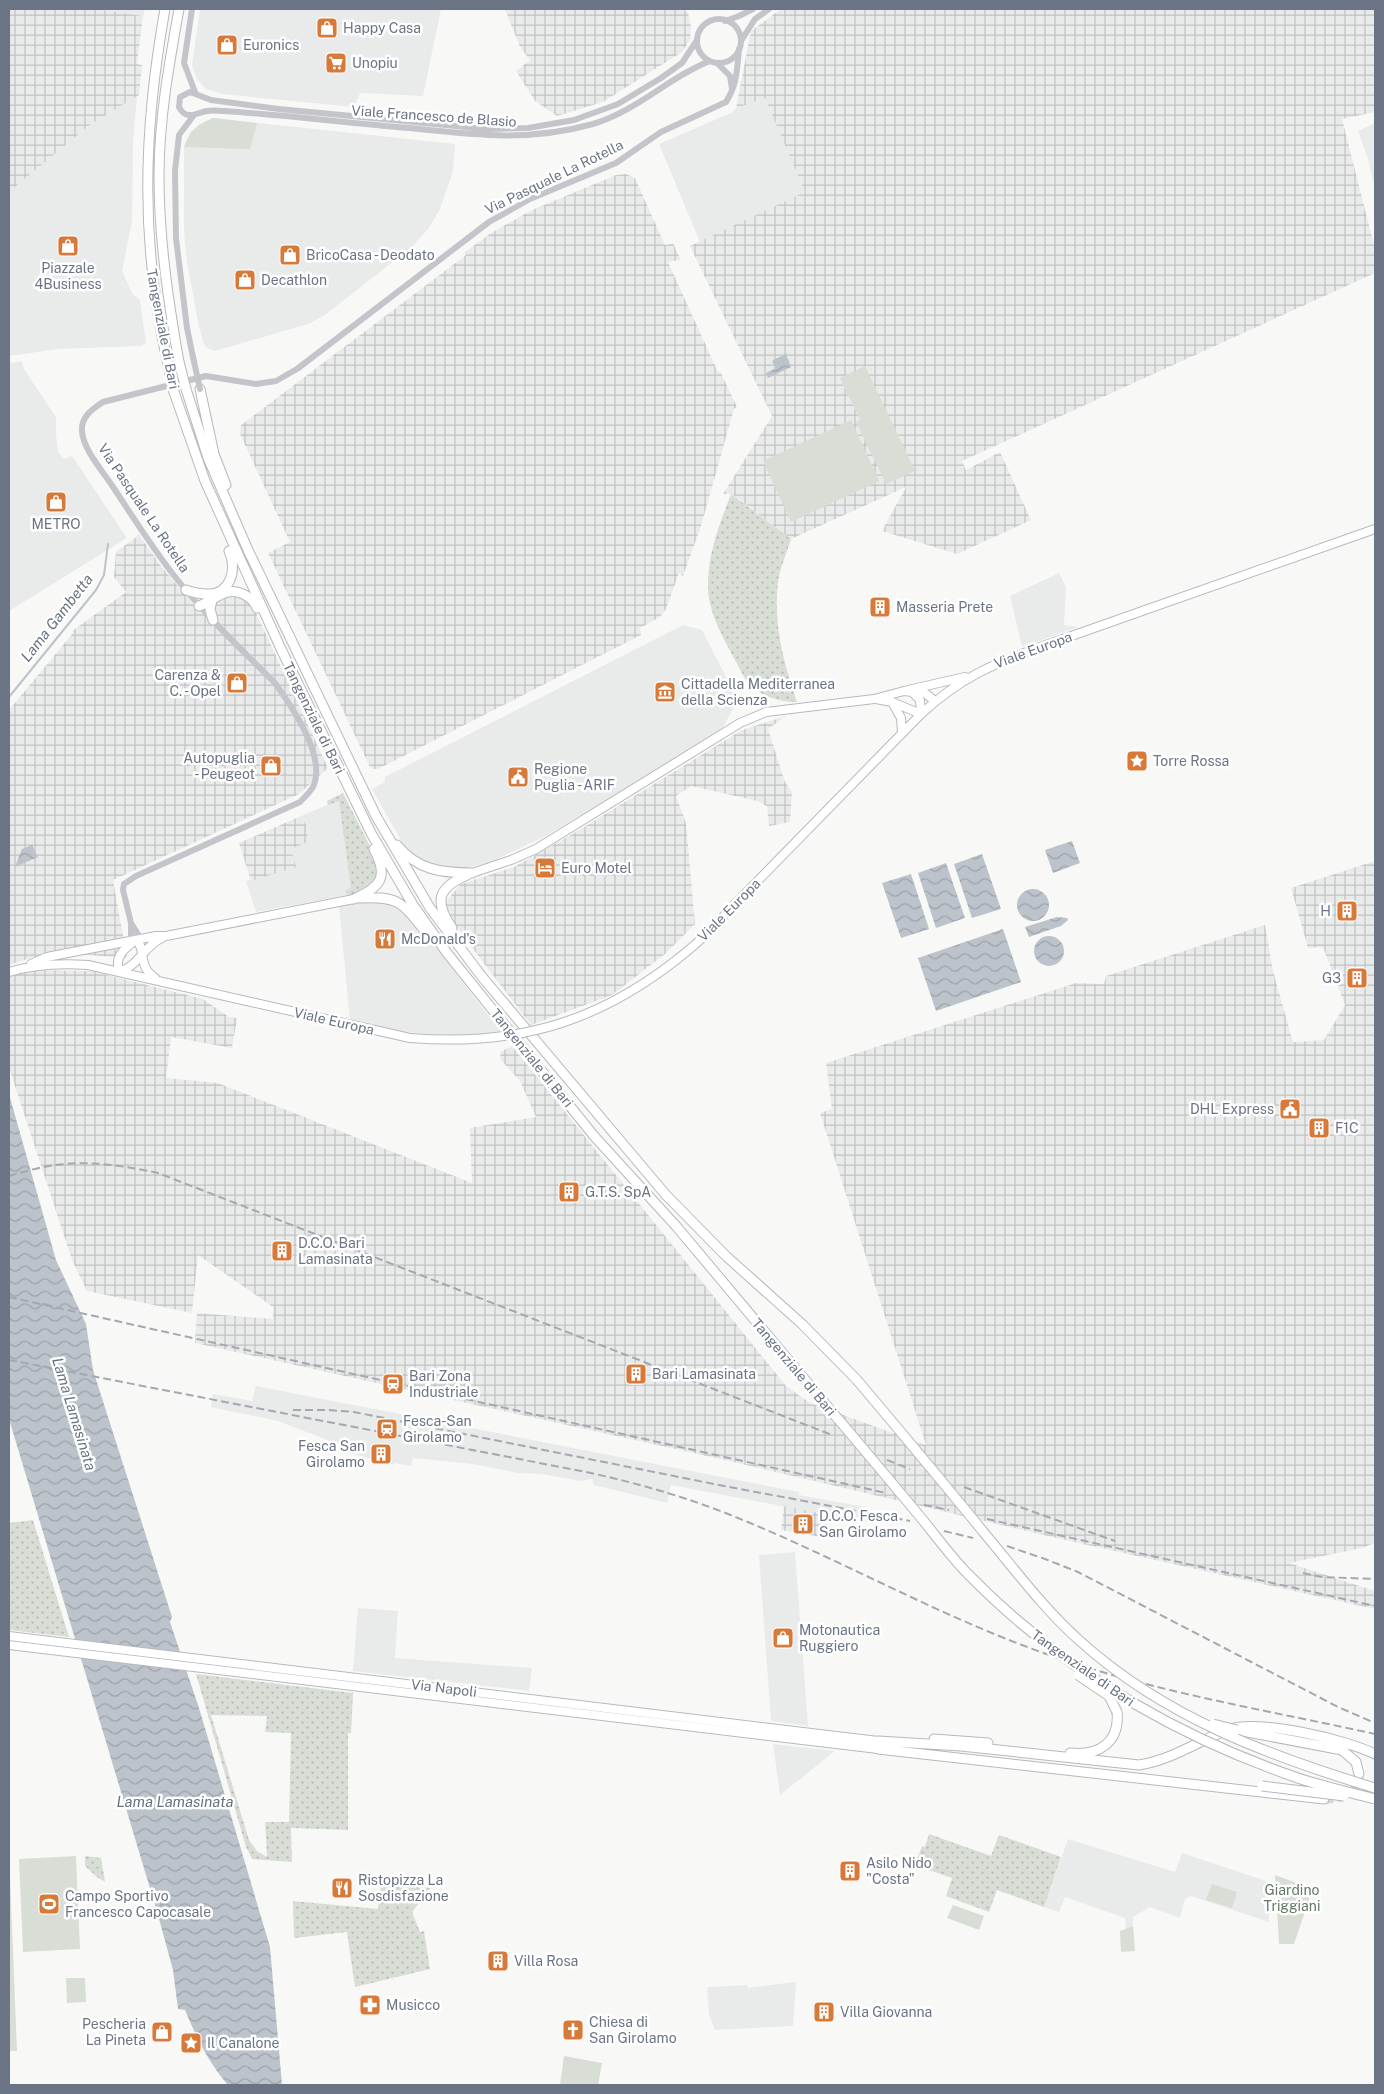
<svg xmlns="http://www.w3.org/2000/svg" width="1384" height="2094" font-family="'Public Sans',sans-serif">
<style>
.built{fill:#e9eaea}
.industrial{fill:url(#industrial-grid)}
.grass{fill:url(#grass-dots);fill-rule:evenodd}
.green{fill:#d8ddd6}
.water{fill:url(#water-waves)}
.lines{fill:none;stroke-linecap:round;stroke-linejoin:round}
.stream{stroke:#bcc3ca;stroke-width:2}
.highway-tunnel{stroke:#d4d8da;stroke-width:9;stroke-dasharray:9 4.5;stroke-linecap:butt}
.major-casing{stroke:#b6b9be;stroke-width:10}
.highway-casing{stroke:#b6b8bc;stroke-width:11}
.minor{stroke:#c3c5ca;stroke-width:6}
.major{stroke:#fff;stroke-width:8}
.highway{stroke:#fff;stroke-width:9}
.rail{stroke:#a4a8af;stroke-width:2;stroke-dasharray:8 4;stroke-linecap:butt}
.major-bridge-casing{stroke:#b6b9be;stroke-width:10;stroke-linecap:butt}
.highway-bridge-casing{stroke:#b6b8bc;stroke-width:11;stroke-linecap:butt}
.minor-bridge{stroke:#c3c5ca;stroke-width:6}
.major-bridge{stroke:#fff;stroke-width:8}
.highway-bridge{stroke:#fff;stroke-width:9}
.labels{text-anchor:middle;stroke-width:5;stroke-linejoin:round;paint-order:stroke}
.poi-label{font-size:14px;fill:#6a7485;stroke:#fff;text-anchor:start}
.street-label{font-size:14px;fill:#6a7485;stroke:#fff}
.park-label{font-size:14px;fill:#657864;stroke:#fff}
.water-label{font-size:15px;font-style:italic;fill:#667480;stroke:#fff}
</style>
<defs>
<pattern id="industrial-grid" width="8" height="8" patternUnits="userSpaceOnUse" patternTransform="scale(1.25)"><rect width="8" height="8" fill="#e9eaea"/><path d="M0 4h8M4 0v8" fill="none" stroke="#c1c2c3"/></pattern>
<pattern id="grass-dots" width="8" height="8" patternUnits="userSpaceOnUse" patternTransform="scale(1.25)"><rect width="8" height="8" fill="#d8ddd6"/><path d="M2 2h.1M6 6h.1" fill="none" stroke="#b3b8b3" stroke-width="1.8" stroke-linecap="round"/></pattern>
<pattern id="water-waves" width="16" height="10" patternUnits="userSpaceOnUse" patternTransform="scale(1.25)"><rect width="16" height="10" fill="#bcc3ca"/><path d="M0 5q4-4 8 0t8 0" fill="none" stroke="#9da3aa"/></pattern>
</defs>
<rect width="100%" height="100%" fill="#f8f9f7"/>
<!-- built -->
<path class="built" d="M95 9H145L143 16Z
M200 9H441L423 96 360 93 354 107 222 94 206 89 196 78 192 65Z
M137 96 133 141 132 221 122 271 133 295 140 300 146 343 141 346 59 349 9 356V192L91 124Z
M765 97 806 192 700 242 659 144 733 112 736 108Z
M213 118 455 144 453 171 440 209 429 228 413 246 325 315 308 324 215 351 205 347 199 327 187 262 184 231V147L190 132 201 123Z
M1375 123V189L1368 159 1358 131Z
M22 361 24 369 56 417V435L58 452 64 459 72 456 127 538 9 611V363Z
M1059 573 1066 587 1064 625 1078 627 1022 647 1010 596Z
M683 625 702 630 738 700 723 727 708 740 544 837 490 862 461 869H449L422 861 403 844 372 789 385 782V777Z
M339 800 352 889 345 891 347 895 256 912 246 881 251 880 310 832 301 816Z
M372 900 393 902 413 918 502 1033 475 1036 423 1034 385 1029 350 1020 339 906Z
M256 1386 799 1492V1495L865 1507 868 1510 866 1522 671 1485 667 1503 594 1485 592 1479 581 1481 542 1474 518 1473 473 1464 413 1458 411 1466 394 1463 393 1465 349 1453V1445L338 1444 278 1421 211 1407 213 1394 252 1401Z
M795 1552 808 1726 771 1721 759 1555Z
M358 1608 398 1611 395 1658 532 1668 529 1691 353 1671Z
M773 1744 835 1751 780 1795Z
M1068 1839 1175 1872 1182 1853 1266 1881 1269 1922 1191 1896 1185 1899 1180 1918 1150 1907 1133 1917V1926L1126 1929 1125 1918 1065 1897 1059 1912 1044 1907Z
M796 1982 793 2026 715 2030 709 2014 707 1987 747 1985 748 1988 753 1987Z"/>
<!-- industrial -->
<path class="industrial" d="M9 9H95L143 16 137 64 142 65 139 95 91 124 9 192Z
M505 9H684L688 13 691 27 690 40 682 52 603 102 557 116 535 101 516 71 530 60 520 47Z
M781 9H1375V112L1342 119 1375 249V273L962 461 966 470 1000 452 1031 520 957 554 882 531 906 487 791 539 732 494H723L772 416 690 246 805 192 765 98 736 108 751 31Z
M626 174 635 178 665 245 673 243 681 260 668 262 718 372 720 371 737 407 734 409 701 526 683 576 679 573 666 609 660 617 640 628 641 635 378 769H374L370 767 268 553 290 542 240 434 241 425 466 255 465 252 491 233 532 210 616 175Z
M139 535 161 566 199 611 225 594 240 595 251 602 328 768 299 794 113 880 127 958 50 952 9 965V710L73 633 72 631 126 592 114 577 116 552Z
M786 716 768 729 785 782 792 792 790 822 769 826 767 806 757 801 691 786 676 796 686 823 695 924 665 954 612 995 531 1025 451 920 443 905 461 884 514 867 576 832 742 730Z
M301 816 310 832 307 834 310 841 291 849 296 867 251 881 239 843Z
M1375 861V1543L1362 1548 1289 1563 1375 1591V1609L1065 1540 725 1460 195 1343 197 1313 273 1319V1307L198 1255 192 1313 87 1291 72 1260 9 1068V977L31 970 91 971 203 999 229 1017 237 1018 232 1048 171 1037 166 1078 218 1083 472 1183 470 1128 536 1117 520 1081 501 1060 500 1052 512 1046 786 1386 810 1403 926 1445 820 1113 832 1109 826 1063 1076 983 1104 984 1106 976 1265 925 1273 971 1293 1042 1324 1040 1345 1005 1323 947 1308 948 1291 888Z
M784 1506 825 1514 822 1537 781 1530Z"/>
<!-- grass -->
<path class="grass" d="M731 494 791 539C787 551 782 564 779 576 772 619 783 662 797 702 781 702 763 697 751 686 744 679 740 669 735 660 722 635 707 611 708 582 709 550 720 523 731 494Z
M343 793 380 866 376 883 359 893 347 895 345 891 351 888 339 801 328 805 327 801Z
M33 1520 69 1637 9 1630V1523Z
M196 1674 353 1693 351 1733H348V1830L291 1828 292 1862 252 1859 246 1847ZM211 1715 267 1716 265 1732 291 1733 289 1822H265L267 1857 257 1851 249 1840Z
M929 1834 991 1856 999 1835 1061 1857 1044 1907 997 1890 989 1912 946 1896 952 1878 915 1865 922 1846 925 1847Z
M85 1856 101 1858 105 1882 97 1877 85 1866Z
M381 1884 431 1888 412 1912 420 1932 424 1931 430 1969 355 1987 347 1932 294 1938 293 1901 378 1909Z"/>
<!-- green -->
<path class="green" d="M213 118 257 123 250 149 184 147C191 130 196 126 213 118Z
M865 366 915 471 886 484 856 422 860 420 840 378Z
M851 420 879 481 791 522 763 461Z
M9 1851 17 2051H9Z
M76 1856 80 1949 23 1952 19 1859Z
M1275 1875 1308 1887 1309 1900 1294 1944H1279Z
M1212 1884 1237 1892 1232 1908 1206 1900Z
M953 1905 984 1916 979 1930 947 1918Z
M1133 1926 1135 1951 1121 1952 1120 1931Z
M66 1978H85L86 2002 67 2003Z
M564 2056 602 2063 598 2085H560Z"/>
<!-- water -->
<path class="water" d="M786 354 791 367 768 378 766 373 776 368 772 361Z
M1072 841 1080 863 1053 873 1045 850Z
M32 845 38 857 15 867 22 849Z
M982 854 1001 909 972 918 954 864Z
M946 863 965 918 936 928 918 873Z
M911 874 929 929 901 938 882 883Z
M1017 905a16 16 0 1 1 32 0a16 16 0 1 1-32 0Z
M1057 917 1067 918 1068 920 1061 926 1029 937 1025 927Z
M1003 929 1021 982 936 1011 918 958Z
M1034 951a15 15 0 1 1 30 0a15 15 0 1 1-30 0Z
M9 1094 56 1260 86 1324 93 1370 172 1617 170 1622 199 1708 270 1947 282 2085H228C209 2063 196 2037 185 2010L178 2009 173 1970 158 1915 9 1419Z"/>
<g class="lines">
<!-- stream -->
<path class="stream" d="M9 697 96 590 104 575 108 544"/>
<!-- highway-tunnel -->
<path class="highway-tunnel" d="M1324 1799C1340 1799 1358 1795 1359 1776"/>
<!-- major casing -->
<g class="major-casing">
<path id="major" d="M914 689 926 694 935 701
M908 690 965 677
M876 699 892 702 921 714
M892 702 901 718 902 732
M472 873 511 860 536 849 740 723 766 712 874 699 904 691 912 692 920 700 921 714
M737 902 921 714C961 677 993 664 1043 646L1375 529
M31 964 47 957 156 936H166L354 899
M9 972C35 964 61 963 88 965L410 1038
M120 972C113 957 125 948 136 940 145 947 140 961 147 970 149 974 153 976 156 979
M120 972C139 965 145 945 162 938
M9 1636 878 1741
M9 1645 878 1749"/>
</g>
<!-- highway casing -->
<g class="highway-casing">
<path id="highway" d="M165 9C143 132 140 242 168 365
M179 9C169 64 159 120 159 176 159 238 168 300 179 362
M186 389 208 458 248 550 376 816 430 908 483 978 666 1195 726 1256 802 1324 857 1380
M200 389 214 454 226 485
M174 392 205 481 281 649 371 833 413 905 447 953 594 1136 676 1226 827 1406
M186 590C192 592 199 594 206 594 230 596 238 569 229 551
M212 600 210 609 213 620
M199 606C215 600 225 586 243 594 250 597 254 601 257 608
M397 845C417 870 442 873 472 873
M359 898C398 896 401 901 425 931
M354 899C381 887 389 877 374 849
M452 928C434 902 437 888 467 875
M1237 1730 1342 1750 1356 1762 1359 1774
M934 1739 988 1743
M878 1741 961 1746 1139 1765C1171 1760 1197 1742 1227 1730 1256 1718 1347 1740 1375 1754
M878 1749 1324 1799
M1070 1753C1098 1756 1120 1743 1117 1712"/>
</g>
<!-- minor -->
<path class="minor" d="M192 9 184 63 195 92
M697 41a22 22 0 1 1 44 0a22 22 0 1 1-44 0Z
M725 21 739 16 753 9
M697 40 682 63 661 78 618 104 574 120 528 128 487 129 279 109 211 100 190 92 180 97 179 107C186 121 196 113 207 111 213 110 219 111 224 111 286 115 347 123 409 128 474 135 529 142 593 124 637 111 669 77 710 61
M741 41 755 19 769 9
M717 63 730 76 732 89
M193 357 187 328 176 238 175 171 179 135 194 115
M141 939 131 923 123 890 124 884 136 876 300 802C305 797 310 792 313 787 327 757 292 707 275 683 241 649 206 616 176 578 152 548 132 515 111 484 101 469 83 449 82 431 81 416 93 409 103 402L206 376 256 384 276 381 297 369 489 222 530 199 616 163 661 132 726 102C737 85 737 69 739 49
M131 941V923"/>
<!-- major -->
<use href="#major" class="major"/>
<!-- highway -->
<use href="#highway" class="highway"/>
<!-- rail -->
<path class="rail" d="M9 1176C27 1171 46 1165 66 1164 96 1161 129 1167 158 1173L832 1435
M9 1297 886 1493
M9 1360 586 1472C638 1483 689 1498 738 1518 834 1557 925 1608 1022 1645 1135 1689 1257 1708 1375 1734
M293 1410H329L354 1412 719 1485 910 1521
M887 1460 910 1469
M964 1487 1115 1541
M924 1505 949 1510
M987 1519 1375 1606
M944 1531 973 1538
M1007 1546 1045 1559 1078 1572 1338 1707 1375 1723
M1303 1573 1322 1577 1375 1579"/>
<!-- major-bridge casing -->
<g class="major-bridge-casing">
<path id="major-bridge" d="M410 1038C521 1047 606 1020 691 948 708 934 722 917 737 902"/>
</g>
<!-- highway-bridge casing -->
<g class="highway-bridge-casing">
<path id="highway-bridge" d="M179 362 186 389
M168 365 174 392
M857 1380C900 1431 943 1482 985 1534 1016 1571 1044 1609 1080 1641 1164 1717 1269 1756 1375 1788
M827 1406C857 1441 887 1477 917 1513 933 1532 948 1553 965 1571 1057 1666 1171 1734 1295 1777 1321 1786 1349 1792 1375 1799
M1078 1675 1109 1696 1117 1712
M1213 1724 1237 1730
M1262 1786 1344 1796"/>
</g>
<!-- minor-bridge -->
<path class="minor-bridge" d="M193 357 200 389"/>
<!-- major-bridge -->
<use href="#major-bridge" class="major-bridge"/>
<!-- highway-bridge -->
<use href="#highway-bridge" class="highway-bridge"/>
</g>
<!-- icons -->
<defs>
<g id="shop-square" transform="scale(1.125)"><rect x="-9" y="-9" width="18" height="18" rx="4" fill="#d77938" stroke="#fff"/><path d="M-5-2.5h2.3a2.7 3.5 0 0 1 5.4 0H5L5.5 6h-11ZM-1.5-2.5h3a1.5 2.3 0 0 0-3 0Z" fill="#fff"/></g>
<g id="supermarket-square" transform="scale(1.125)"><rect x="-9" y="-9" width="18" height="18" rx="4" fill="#d77938" stroke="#fff"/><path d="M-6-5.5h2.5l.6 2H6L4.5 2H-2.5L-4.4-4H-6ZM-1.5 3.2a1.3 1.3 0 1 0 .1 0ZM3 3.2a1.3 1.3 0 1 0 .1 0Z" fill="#fff"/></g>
<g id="building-square" transform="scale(1.125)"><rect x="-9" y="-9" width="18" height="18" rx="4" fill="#d77938" stroke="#fff"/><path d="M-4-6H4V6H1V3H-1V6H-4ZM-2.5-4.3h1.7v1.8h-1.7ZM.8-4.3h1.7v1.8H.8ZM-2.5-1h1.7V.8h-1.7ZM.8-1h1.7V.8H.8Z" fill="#fff"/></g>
<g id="museum-square" transform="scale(1.125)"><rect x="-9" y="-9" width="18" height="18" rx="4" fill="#d77938" stroke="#fff"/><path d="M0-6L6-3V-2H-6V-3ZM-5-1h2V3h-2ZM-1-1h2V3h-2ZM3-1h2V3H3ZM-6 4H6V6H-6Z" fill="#fff"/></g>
<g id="sight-square" transform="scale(1.125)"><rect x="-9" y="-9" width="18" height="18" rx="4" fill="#d77938" stroke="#fff"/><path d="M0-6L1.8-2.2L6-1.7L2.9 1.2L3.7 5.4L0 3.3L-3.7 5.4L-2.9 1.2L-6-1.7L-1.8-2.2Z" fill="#fff"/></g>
<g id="civic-square" transform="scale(1.125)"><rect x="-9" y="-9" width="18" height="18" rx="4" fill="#d77938" stroke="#fff"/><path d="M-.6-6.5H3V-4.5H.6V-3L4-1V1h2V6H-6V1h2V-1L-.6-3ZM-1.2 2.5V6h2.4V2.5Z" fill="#fff"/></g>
<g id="hotel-square" transform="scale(1.125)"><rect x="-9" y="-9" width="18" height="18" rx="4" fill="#d77938" stroke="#fff"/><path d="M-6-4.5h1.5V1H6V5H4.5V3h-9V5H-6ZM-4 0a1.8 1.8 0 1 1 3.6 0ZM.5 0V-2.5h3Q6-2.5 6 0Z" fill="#fff"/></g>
<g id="restaurant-square" transform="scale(1.125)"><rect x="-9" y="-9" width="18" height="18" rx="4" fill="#d77938" stroke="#fff"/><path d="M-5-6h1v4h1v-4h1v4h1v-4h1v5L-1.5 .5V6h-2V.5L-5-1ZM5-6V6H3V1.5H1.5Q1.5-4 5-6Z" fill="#fff"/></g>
<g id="station-square" transform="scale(1.125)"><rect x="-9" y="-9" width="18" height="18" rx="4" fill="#d77938" stroke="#fff"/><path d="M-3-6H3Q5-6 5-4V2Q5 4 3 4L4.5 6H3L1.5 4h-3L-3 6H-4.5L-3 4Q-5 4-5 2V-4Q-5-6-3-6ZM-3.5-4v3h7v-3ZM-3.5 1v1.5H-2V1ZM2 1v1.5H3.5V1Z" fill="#fff"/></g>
<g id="stadium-square" transform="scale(1.125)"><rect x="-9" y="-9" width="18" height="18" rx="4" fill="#d77938" stroke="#fff"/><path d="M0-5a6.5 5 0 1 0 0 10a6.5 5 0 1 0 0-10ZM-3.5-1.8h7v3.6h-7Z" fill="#fff"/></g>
<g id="pharmacy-square" transform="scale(1.125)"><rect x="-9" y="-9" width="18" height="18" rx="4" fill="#d77938" stroke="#fff"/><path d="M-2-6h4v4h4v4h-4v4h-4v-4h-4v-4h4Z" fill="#fff"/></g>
<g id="church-square" transform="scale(1.125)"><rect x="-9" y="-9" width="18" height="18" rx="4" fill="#d77938" stroke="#fff"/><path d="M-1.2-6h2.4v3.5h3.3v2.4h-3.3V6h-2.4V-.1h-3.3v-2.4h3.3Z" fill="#fff"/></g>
</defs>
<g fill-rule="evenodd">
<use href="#shop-square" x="327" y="28"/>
<use href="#shop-square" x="227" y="45"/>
<use href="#supermarket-square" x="336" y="63"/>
<use href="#shop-square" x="68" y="246"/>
<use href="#shop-square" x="290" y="255"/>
<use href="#shop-square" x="245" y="280"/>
<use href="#shop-square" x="56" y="502"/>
<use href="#building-square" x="880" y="607"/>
<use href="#shop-square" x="237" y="683"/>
<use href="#museum-square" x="665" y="692"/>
<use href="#sight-square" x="1137" y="761"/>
<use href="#shop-square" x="271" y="766"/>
<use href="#civic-square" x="518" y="777"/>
<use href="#hotel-square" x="545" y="868"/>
<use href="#building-square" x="1347" y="911"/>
<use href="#restaurant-square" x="385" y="939"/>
<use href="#building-square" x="1357" y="978"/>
<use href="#civic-square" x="1290" y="1109"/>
<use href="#building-square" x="1319" y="1128"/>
<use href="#building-square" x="569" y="1192"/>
<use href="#building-square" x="282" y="1251"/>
<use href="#building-square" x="636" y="1374"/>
<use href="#station-square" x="393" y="1384"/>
<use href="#station-square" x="387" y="1429"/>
<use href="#building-square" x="381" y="1454"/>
<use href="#building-square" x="803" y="1524"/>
<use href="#shop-square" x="783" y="1638"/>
<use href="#building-square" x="850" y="1871"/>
<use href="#restaurant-square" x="342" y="1888"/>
<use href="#stadium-square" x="49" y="1904"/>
<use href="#building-square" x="498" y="1961"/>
<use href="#pharmacy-square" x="370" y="2005"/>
<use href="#building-square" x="824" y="2012"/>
<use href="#church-square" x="573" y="2030"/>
<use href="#shop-square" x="162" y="2032"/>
<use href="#sight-square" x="191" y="2043"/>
</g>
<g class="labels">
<!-- poi labels -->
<g class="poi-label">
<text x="343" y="33">Happy Casa</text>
<text x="243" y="50">Euronics</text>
<text x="352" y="68">Unopiu</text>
<text x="306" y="260">BricoCasa - Deodato</text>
<text x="68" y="273" text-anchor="middle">Piazzale<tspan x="68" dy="16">4Business</tspan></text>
<text x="261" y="285">Decathlon</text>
<text x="56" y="529" text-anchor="middle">METRO</text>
<text x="896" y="612">Masseria Prete</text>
<text x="221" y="680" text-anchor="end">Carenza &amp;<tspan x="221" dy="16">C. - Opel</tspan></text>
<text x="681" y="689">Cittadella Mediterranea<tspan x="681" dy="16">della Scienza</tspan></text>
<text x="255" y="763" text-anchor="end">Autopuglia<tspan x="255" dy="16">- Peugeot</tspan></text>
<text x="1153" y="766">Torre Rossa</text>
<text x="534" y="774">Regione<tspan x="534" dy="16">Puglia - ARIF</tspan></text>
<text x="561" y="873">Euro Motel</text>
<text x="1331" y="916" text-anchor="end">H</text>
<text x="401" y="944">McDonald's</text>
<text x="1341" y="983" text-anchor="end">G3</text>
<text x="1274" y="1114" text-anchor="end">DHL Express</text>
<text x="1335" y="1133">F1C</text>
<text x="585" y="1197">G.T.S. SpA</text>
<text x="298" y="1248">D.C.O. Bari<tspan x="298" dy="16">Lamasinata</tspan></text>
<text x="652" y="1379">Bari Lamasinata</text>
<text x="409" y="1381">Bari Zona<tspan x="409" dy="16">Industriale</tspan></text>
<text x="403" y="1426">Fesca-San<tspan x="403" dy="16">Girolamo</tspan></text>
<text x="365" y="1451" text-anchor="end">Fesca San<tspan x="365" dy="16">Girolamo</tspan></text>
<text x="819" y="1521">D.C.O. Fesca<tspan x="819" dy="16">San Girolamo</tspan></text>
<text x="799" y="1635">Motonautica<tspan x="799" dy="16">Ruggiero</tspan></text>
<text x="866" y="1868">Asilo Nido<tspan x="866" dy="16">"Costa"</tspan></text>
<text x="358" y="1885">Ristopizza La<tspan x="358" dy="16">Sosdisfazione</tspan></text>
<text x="65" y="1901">Campo Sportivo<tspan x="65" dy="16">Francesco Capocasale</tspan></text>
<text x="514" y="1966">Villa Rosa</text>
<text x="386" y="2010">Musicco</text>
<text x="840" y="2017">Villa Giovanna</text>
<text x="589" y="2027">Chiesa di<tspan x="589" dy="16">San Girolamo</tspan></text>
<text x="146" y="2029" text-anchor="end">Pescheria<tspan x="146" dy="16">La Pineta</tspan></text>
<text x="207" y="2048">Il Canalone</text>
</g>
<!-- street labels -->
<g class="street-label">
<text transform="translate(434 116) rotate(4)" y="5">Viale Francesco de Blasio</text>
<text transform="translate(554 177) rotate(-26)" y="5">Via Pasquale La Rotella</text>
<text transform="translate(163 329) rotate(79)" y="5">Tangenziale di Bari</text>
<text transform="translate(144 508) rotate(56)" y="5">Via Pasquale La Rotella</text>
<text transform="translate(1033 650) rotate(-20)" y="5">Viale Europa</text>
<text transform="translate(314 718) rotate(64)" y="5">Tangenziale di Bari</text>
<text transform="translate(729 910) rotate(-45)" y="5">Viale Europa</text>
<text transform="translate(334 1021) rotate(13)" y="5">Viale Europa</text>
<text transform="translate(532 1058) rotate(51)" y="5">Tangenziale di Bari</text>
<text transform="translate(794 1367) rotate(50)" y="5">Tangenziale di Bari</text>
<text transform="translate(1083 1668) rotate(35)" y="5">Tangenziale di Bari</text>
<text transform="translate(444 1688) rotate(7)" y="5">Via Napoli</text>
</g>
<!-- park labels -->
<g class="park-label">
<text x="1292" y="1895">Giardino<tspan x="1292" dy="16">Triggiani</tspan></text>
</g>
<!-- water labels -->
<g class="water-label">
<text transform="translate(57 618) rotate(-52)" y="5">Lama Gambetta</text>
<text transform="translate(74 1414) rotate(73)" y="5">Lama Lamasinata</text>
<text x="175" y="1807">Lama Lamasinata</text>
</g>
</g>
<!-- border -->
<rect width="1384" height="2094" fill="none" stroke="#6a7485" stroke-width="20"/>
</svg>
